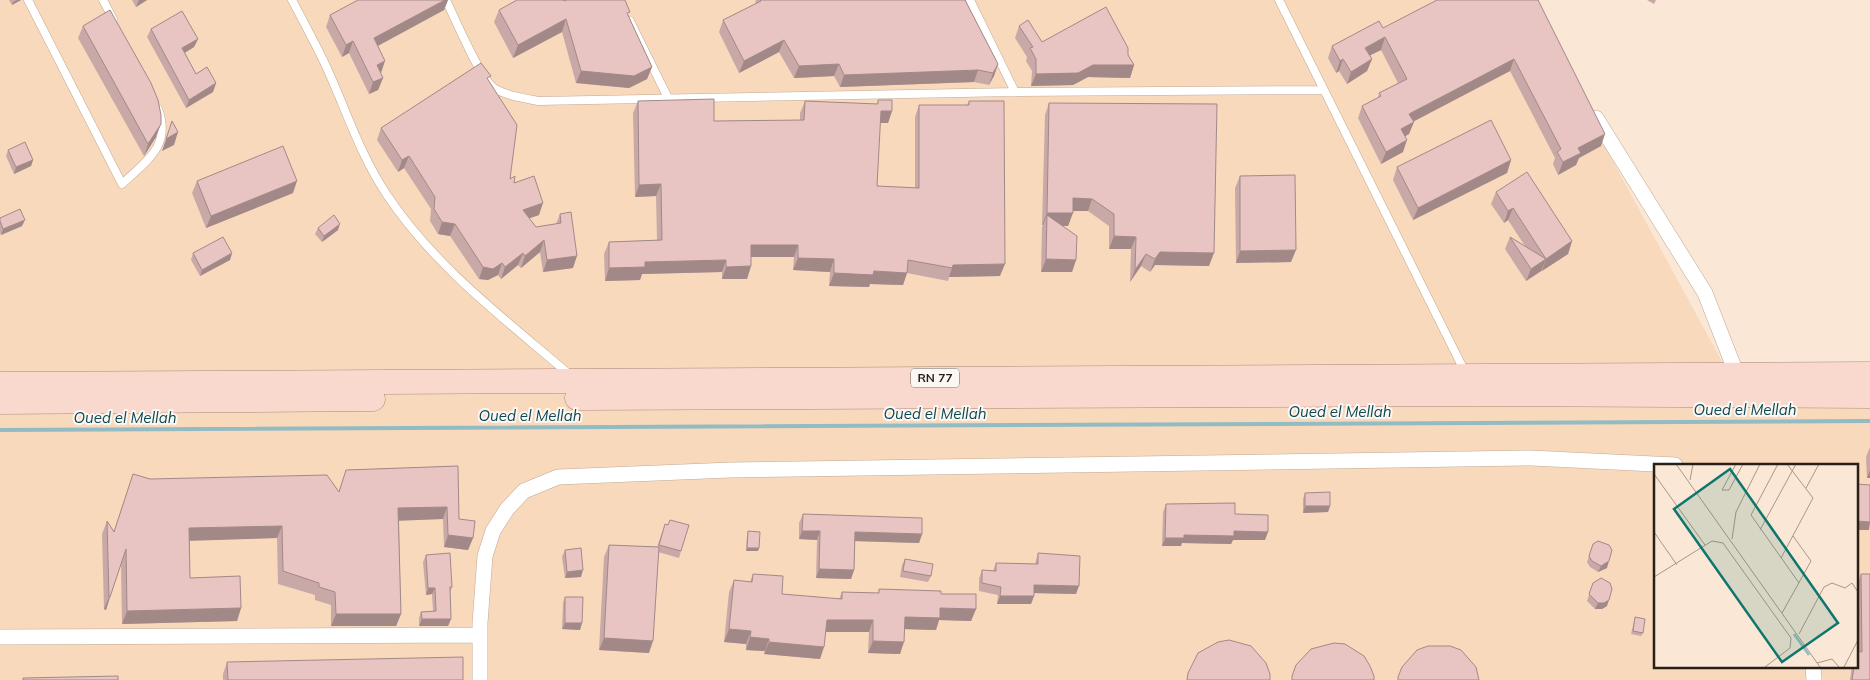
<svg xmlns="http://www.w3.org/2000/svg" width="1870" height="680" font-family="Mulish,sans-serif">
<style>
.built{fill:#f8d9bc;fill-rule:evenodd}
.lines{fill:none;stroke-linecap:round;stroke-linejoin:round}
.stream{stroke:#93bbc3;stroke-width:4}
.lane-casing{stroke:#c1a993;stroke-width:9}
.street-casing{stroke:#c1a993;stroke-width:16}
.primary-casing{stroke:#ad8879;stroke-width:25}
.lane{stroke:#fff;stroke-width:8}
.street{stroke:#fff;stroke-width:15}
.primary{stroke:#f9d9ce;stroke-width:24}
.wall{fill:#c8a9a7}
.shaded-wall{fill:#a28988}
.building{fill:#e8c4c2;stroke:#a28988}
.labels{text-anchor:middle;stroke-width:4;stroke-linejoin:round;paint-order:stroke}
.shield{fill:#fcf7f3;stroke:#686059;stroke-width:1}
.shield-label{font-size:12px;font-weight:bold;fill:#281f17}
.water-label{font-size:15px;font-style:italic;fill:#0d4952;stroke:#fcf7f3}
.inset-river{fill:none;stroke:#93bbc3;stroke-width:2.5}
.inset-road{fill:none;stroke:#a79789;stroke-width:1}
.view{fill:#0f766e;fill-opacity:0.15;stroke:#0f766e;stroke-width:2.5}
.inset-edge{fill:none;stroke:#281f17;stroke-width:2.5}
</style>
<rect width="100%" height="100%" fill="#fbe7d5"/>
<!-- built -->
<path class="built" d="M0 0H1525L1725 367 1870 362V680H0ZM1655 465H1856V666H1655Z"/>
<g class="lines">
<!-- stream -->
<path class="stream" d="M0 430 1870 421"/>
<!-- lane casing -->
<g class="lane-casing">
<path id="lane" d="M28 0 122 184C146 161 172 146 158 109
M103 0 113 19
M292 0C303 21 315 43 325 64 346 109 359 153 387 195 434 266 506 320 570 375
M446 0C455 18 480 79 494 88 506 96 524 98 538 101L1015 92 1322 90
M970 0 1015 92
M1279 0 1465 372
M630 21 669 100"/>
</g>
<!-- street casing -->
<g class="street-casing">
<path id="street" d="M1596 118 1705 293 1737 375
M0 637 480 635
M1813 666 1814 680
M480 680V623L485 556 493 531 507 509 524 491 558 477 731 470 1531 458 1675 465"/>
</g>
<!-- primary casing -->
<g class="primary-casing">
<path id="primary" d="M0 384 1870 374
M577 398 1474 394 1870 396
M0 402 373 399"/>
</g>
<!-- lane -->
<use href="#lane" class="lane"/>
<!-- street -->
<use href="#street" class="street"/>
<!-- primary -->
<use href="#primary" class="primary"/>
</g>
<!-- wall -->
<path class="wall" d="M9 0H21L12 5Z
M132 0H147L136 7Z
M358 0H448L444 10 378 46 380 73 383 78 378 90 369 94 349 53 342 57 326 27 330 15Z
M756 0H965L998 64 994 76 989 85 974 82 840 87 834 76 794 78 779 52 739 73 719 32 723 20 755 4Z
M1538 0 1601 146 1579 158 1576 165 1558 175 1553 164 1555 158 1510 71 1413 121 1409 134 1405 136 1403 152 1381 164 1358 118 1362 106 1378 98 1379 93 1398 83 1381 50 1370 55 1372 59 1367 71 1347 84 1339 71 1336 73 1328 58 1332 46 1383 28Z
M1647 0H1656L1654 4Z
M564 1 628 16 652 67 647 79 629 88 576 83 562 32 513 58 494 22 499 10Z
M83 26 156 137 144 156 78 38Z
M1019 26 1042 42 1128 55 1134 65 1130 78 1088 77 1073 85 1031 86 1032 71 1026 61 1027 57 1015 38Z
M151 29 198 39 194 47 185 53 196 74 216 83 213 92 186 108 147 37Z
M489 81 510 179 539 215 529 218 536 227 556 224 560 214 573 268 543 272 540 252 521 268 518 265 501 279 498 275 488 280 479 279 450 236 438 234 430 221 431 209 404 168 398 172 377 140 381 128Z
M878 100 892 111 888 123H880L877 186 915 188V117L919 105H967L969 101 1000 276 949 277 948 281 907 273 903 285 870 284 869 287 829 286 830 272 793 270 794 257H751V266L747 279H722V272L642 274 640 280 605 281 604 254 609 242 657 240 656 196 635 197 633 113 638 101 714 121 800 120V113L805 101 877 104Z
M1049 103 1209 266 1155 265 1150 272 1141 266 1130 282 1131 249H1109V226L1088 211H1073L1068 226H1062L1076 260 1072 272H1041L1042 227 1043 225H1042L1045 115Z
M8 150 33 160 31 166 14 174 6 156Z
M1511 160 1507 173 1413 220 1393 180 1397 167Z
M1240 176 1291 262 1236 263 1235 188Z
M197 181 293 193 206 228 192 193Z
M1496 192 1572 241 1568 254 1526 281 1505 249 1510 237 1525 246 1508 220 1504 223 1491 204Z
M0 218 22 226 1 235 0 233Z
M318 228 338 230 322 242 315 234Z
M193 253H232L230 260 200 276 191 260Z
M1870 447V478H1867L1866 457Z
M458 466 459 519 473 538 468 550 444 547 443 519 399 520 401 614 396 626H331V605L315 600V595L278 584 277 538 190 540V578L241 608 237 621 122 624 121 563 106 610 104 609 102 534 107 521 114 531 133 474 150 479 339 491 346 470Z
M1305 493 1330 506 1328 512 1303 513V499Z
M1166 504 1235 514 1265 540H1233L1231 544 1182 543 1181 546H1162L1163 512Z
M803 514 922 534 919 543 855 541 854 570 851 579 816 578 817 540 799 539V523Z
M665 524 681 551 679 558 658 552 649 653 599 650 604 557 609 545 657 547Z
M748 531 759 548 758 551H746L747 535Z
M1593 544 1607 568 1598 572 1590 567 1587 562Z
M565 550 581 577 565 578 562 557Z
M1038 553 1076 594 1034 593V596L1031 604H997L998 595 979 591V579L982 570 993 571 996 563 1035 564Z
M426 555 452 587 450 593 451 619 448 626H419V618L421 612 433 611 432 594 426 595 423 562Z
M905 559 931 576 928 582 900 577 902 565Z
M753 574 782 594 839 599 842 592 878 593 879 589 941 594 976 609 971 621 939 620 936 630 905 629 900 654 868 653 869 632H826L820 659 764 654 765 651 746 650V644L724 642 729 592 734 580 750 582Z
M1861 574 1870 680H1850L1852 666H1856L1858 651 1857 585Z
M1593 583 1607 606 1602 609H1595L1587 601Z
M565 597 582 623 580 630 562 629 563 603Z
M1635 617 1643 633 1641 636 1631 634Z
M227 662 463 680H223V674Z"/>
<!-- shaded-wall -->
<path class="shaded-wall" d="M17 0H21L12 5 13 2Z
M139 0H147L136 7Z
M445 0H448L444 10 370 50 374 38Z
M566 19 562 32 513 58 518 45Z
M1385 37 1381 50 1361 60 1365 48Z
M198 39 194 47 179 56 182 48Z
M784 40 779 52 739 73 744 61Z
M353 41 349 53 342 57 346 45Z
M1343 59 1339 71 1336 73 1340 61Z
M1372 59 1367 71 1347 84 1351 72Z
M1514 59 1510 71 1405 126 1409 114Z
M385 61 381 73 377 65Z
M839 64 834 76 794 78 799 66Z
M998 64 994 76 989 85 993 73Z
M1093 65H1134L1130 78 1088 77 1073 85 1031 86 1036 74Z
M652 67 647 79 629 88 576 83 581 71Z
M978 70 974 82 840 87 844 75Z
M383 78 378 90 369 94 373 82Z
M216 83 213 92 186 108 189 100Z
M881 111H892L888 123H876Z
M1414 122 1409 134 1397 141 1401 129Z
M161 124 156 137 144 156 148 144Z
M178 132 174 145 162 151 166 139Z
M1605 134 1601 146 1579 158 1576 165 1558 175 1563 162 1578 148Z
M1407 140 1403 152 1381 164 1386 152Z
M409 156 404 168 398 172 402 160Z
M33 160 31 166 14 174 16 167Z
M1511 160 1507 173 1413 220 1418 208Z
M297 181 293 193 206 228 211 216Z
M661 184 656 196 635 197 639 185Z
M1073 198 1092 199 1088 211H1069Z
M543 203 539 215 519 222 523 210Z
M1513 208 1508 220 1504 223 1508 211Z
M1047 213H1073L1068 226 1047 225V215L1043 225H1042Z
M25 220 22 226 1 235 3 229Z
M442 222 455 224 450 236 438 234Z
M340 224 338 230 322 242 324 236Z
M1114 236 1136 237 1131 249H1109Z
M544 240 540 252 521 268 525 256Z
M1572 241 1568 254 1542 271 1546 259Z
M751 245H798L794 257H746Z
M1296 250 1291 262 1236 263 1240 251Z
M1160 252 1214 253 1209 266 1155 265 1150 272 1155 259Z
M232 253 230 260 200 276 202 270Z
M523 253 518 265 501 279 505 267Z
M1146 254 1141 266 1130 282 1135 270Z
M577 256 573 268 543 272 547 260Z
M798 258 834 259 830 272 793 270Z
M1046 259 1076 260 1072 272H1041Z
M1546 259 1541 271 1526 281 1531 269Z
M726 260 722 272 642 274 640 280 605 281 609 268 645 262Z
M502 263 498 275 488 280 479 279 483 267Z
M1005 264 1000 276 949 277 953 265Z
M751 266 747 279H722L726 267Z
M874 271 907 273 903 285 870 284 869 287 829 286 834 273Z
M1870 470V478H1867Z
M1305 506H1330L1328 512 1303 513Z
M447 507 443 519 394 521 398 508Z
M1856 521 1870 522 1869 530H1856Z
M282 526 277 538 185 541 189 528Z
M802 531H820L817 540 799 539Z
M1234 531 1268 532 1265 540H1233L1231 544 1182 543 1181 546H1162L1165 538 1184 535Z
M855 532 922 534 919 543 852 541Z
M448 535 473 538 468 550 444 547Z
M747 548H759L758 551H746Z
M1609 561 1607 568 1598 572 1601 566Z
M819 569 854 570 851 579 816 578Z
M583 570 581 577 565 578 567 572Z
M1034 585 1079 586 1076 594 1031 593Z
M428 588H435L432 594 426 595Z
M1000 596H1034L1031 604H997Z
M109 597H110L106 610 104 609Z
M1609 600 1607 606 1602 609H1595L1598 603Z
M241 608 237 621 122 624 127 611Z
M940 608 976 609 971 621 939 620 936 630 901 629 905 617Z
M336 614H401L396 626H331Z
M422 619H451L448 626H419Z
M827 620H873L869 632H822Z
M565 623H582L580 630 562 629Z
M729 629 751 631 746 644 724 642Z
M750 637 769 639 765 651 746 650Z
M604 638 653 641 649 653 599 650Z
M873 641 904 642 900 654 868 653Z
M769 642 824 647 820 659 764 654Z"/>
<!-- building -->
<path class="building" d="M358 0H445L374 38 385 61 377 65 383 78 373 82 353 41 346 45 330 15Z
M517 0H563L564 1 567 0H625L630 12 627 13 652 67 634 76 581 71 566 19 518 45 499 10Z
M760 0H965L998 64 993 73 978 70 844 75 839 64 799 66 784 40 744 61 723 20 761 1Z
M1437 0H1538L1605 134 1578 148 1581 153 1563 162 1557 152 1561 149 1514 59 1409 114 1414 122 1401 129 1407 140 1386 152 1362 106 1381 96 1379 93 1407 79 1385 37 1365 48 1372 59 1351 72 1343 59 1340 61 1332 46 1379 21 1383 28Z
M1106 7 1128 48V55L1134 65H1093L1078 73 1036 74V59L1030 48 1033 47 1019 26 1028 20 1042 42Z
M110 10 151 83 158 100 161 115V124L148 144 83 26Z
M182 11 198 39 182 48 196 74 207 67 216 83 189 100 151 29Z
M481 63 491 76 487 78 517 125 510 179 515 176 514 183 534 176 543 203 523 210 536 227 561 223 560 214 571 212 577 256 547 260 544 240 525 256 523 253 505 267 502 263 493 269 483 267 455 224 442 222 434 209 435 197 409 156 402 160 381 128Z
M714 99V121L804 120 805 101 878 104V100H892V111H881L877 186 919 188V105H969V101H1004L1005 264 953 265 952 268 908 260 907 273 874 271 873 275 834 273V259L798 258V245H751V266L726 267V260L645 262V267L609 268V242L662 240 661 184 639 185 638 101Z
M1049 103 1217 104 1214 253 1160 252 1155 259 1146 254 1135 270 1136 237 1114 236V214L1092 199 1073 198V213H1047Z
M1491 120 1511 160 1418 208 1397 167Z
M172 121 178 132 166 139Z
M25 142 33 160 16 167 8 150Z
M283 146 297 181 211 216 197 181Z
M1527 172 1572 241 1546 259 1513 208 1508 211 1496 192Z
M1295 175 1296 250 1240 251V176Z
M20 209 25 220 3 229 0 221V218Z
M334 215 340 224 324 236 318 228Z
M1047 215 1077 236 1076 260 1046 259Z
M223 237 232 253 202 270 193 253Z
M1510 237 1546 259 1531 269Z
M458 466 459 519 475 521 473 538 448 535 447 507 398 508 401 614H336L335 592 319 587V583L283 571 282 526 189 528 190 578 240 576 241 608 127 611 126 549 110 597H109L107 521 114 532 133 474 150 479 327 475 339 492 346 470Z
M1856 484 1870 485V522L1856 521Z
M1330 492V506H1305V493Z
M1235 503V514L1268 515V532L1234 531V536L1184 535V538H1165L1166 504Z
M803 514 922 518V534L855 532 854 570 819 569 820 531H802Z
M670 520 689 525 681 551 659 545 665 524 668 525Z
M748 531 760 532 759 548H747Z
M1598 541 1609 545 1612 550 1609 561 1601 566 1592 561 1589 556 1593 544Z
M609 545 659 547 653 641 604 638Z
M581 548 583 570 567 572 565 550Z
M450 553 452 587H450L451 619H422L421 612 436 611 435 588H428L426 555Z
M1038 553 1080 556 1079 586 1034 585V596H1000L1001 587 982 583V570L996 571V563L1038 564Z
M905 559 933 564 931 576 903 571Z
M753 574 783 576 782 594 842 599V592L879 593V589L941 591V594H976V609L940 608V618L905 617 904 642 873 641V620H827L824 647 769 642V639L750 637 751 631 729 629 734 580 752 582Z
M1861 574H1870V680H1852L1854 666H1856V651L1862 652Z
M1601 578 1610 583 1612 589 1609 600 1604 603H1598L1589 594 1593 583Z
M565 597H583L582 623H565Z
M1635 617 1645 619 1643 633 1633 631Z
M1229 640 1251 646 1266 663 1270 674V680H1187L1188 673 1198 653 1218 642Z
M1334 643 1345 644 1364 656 1370 666 1374 676V680H1292V676L1296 665 1311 649Z
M1428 646H1450L1461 650 1476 667 1479 680H1398V677L1402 667 1417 650Z
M463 657V680H228L227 662Z
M118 676V680H23V678Z"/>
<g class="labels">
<!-- shield labels -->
<rect class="shield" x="911" y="368.5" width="48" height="19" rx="4"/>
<g class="shield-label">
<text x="935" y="382">RN 77</text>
</g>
<!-- water labels -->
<g class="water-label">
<text x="1745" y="415">Oued el Mellah</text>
<text x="1340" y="417">Oued el Mellah</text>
<text x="935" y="419">Oued el Mellah</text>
<text x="530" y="421">Oued el Mellah</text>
<text x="125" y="423">Oued el Mellah</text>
</g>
</g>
<!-- overview -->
<g transform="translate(1654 464)">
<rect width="204" height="204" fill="#fbe7d5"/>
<path class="inset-river" d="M140 170 155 191"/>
<path class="inset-road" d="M22 0 166 203M82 0 68 26H75L89 0M124 0 97 51 145 119M0 10 51 81M36 16 39 0M152 24 165 0M106 66 142 0M0 68 23 101M78 75 82 48 106 0M127 94 159 34 133 0M0 113 58 77 69 79 137 174 136 184 111 203M128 149 157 97 139 72M145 170 170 123 178 119 191 124 198 119 204 128M163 199 178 195 185 203M190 203 204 176"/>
<path class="view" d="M76 5 184 159 128 198 20 45Z"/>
<rect width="204" height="204" class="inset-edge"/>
</g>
</svg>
